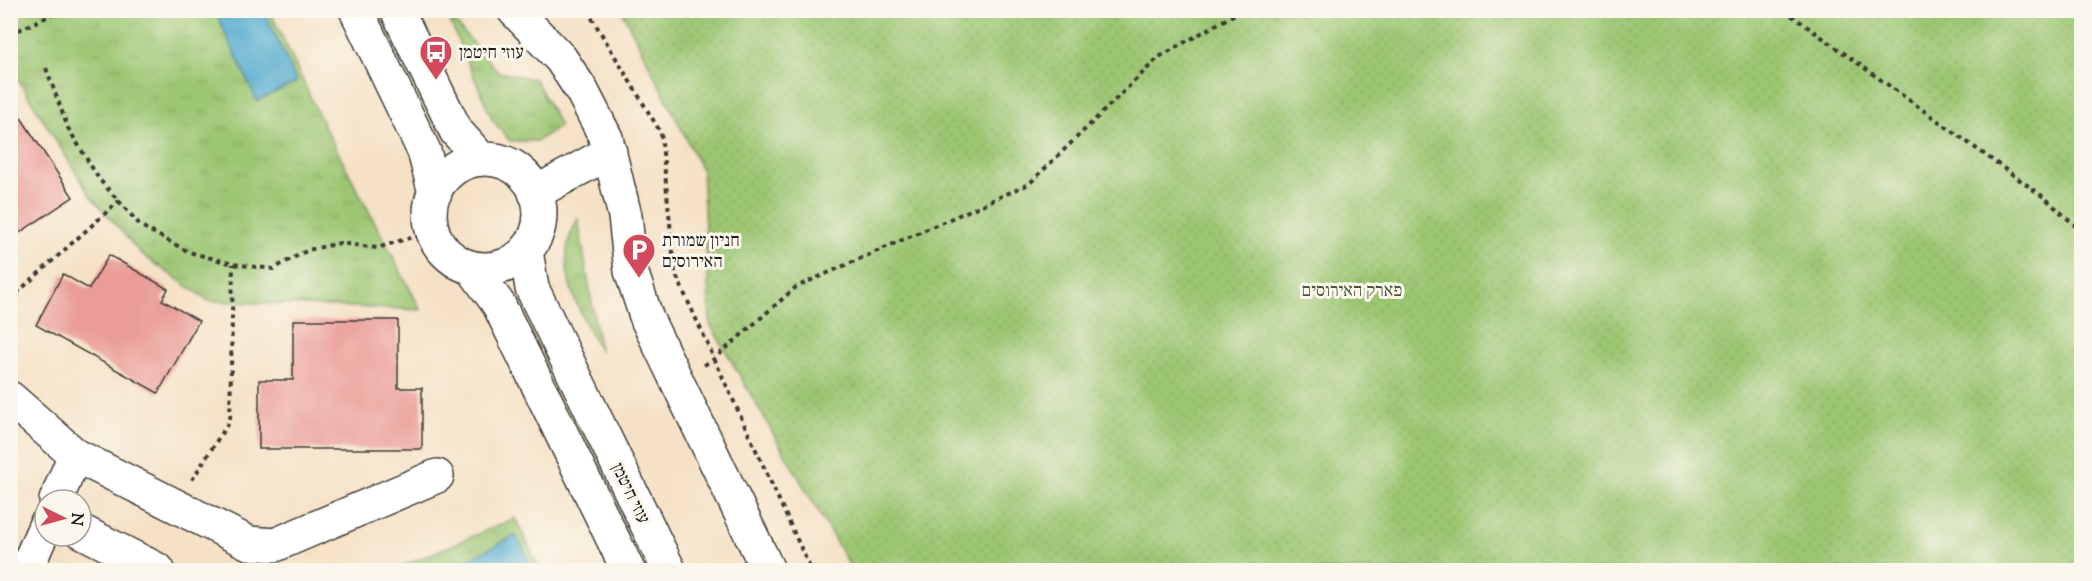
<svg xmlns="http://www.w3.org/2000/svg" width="2092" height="581" font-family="'Sorts Mill Goudy','Frank Ruhl Libre',serif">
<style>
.grass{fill:url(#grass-dots);stroke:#5c7147;stroke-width:1.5}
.park{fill:url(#park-tufts);stroke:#5c7147;stroke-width:1.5}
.water{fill:#52accf;stroke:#376476;stroke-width:1.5}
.building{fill:#ea9c97}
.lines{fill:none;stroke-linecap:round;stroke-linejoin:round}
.minor-casing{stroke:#3d3a35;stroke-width:36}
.path{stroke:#3d3a35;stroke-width:4;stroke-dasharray:4.5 4.5;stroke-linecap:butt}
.minor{stroke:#fff;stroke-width:33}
.labels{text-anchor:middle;stroke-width:6;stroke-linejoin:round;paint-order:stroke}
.poi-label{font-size:18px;fill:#1c1c1c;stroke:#fbf7ec;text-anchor:start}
.park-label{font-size:18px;fill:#49583a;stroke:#fbf7ec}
.street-label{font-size:18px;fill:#1c1c1c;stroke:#fbf7ec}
</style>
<defs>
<pattern id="grass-dots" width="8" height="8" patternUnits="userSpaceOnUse" patternTransform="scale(1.5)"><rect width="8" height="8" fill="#9cc672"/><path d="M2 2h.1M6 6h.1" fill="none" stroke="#86aa62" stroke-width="1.8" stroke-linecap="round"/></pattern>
<pattern id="park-tufts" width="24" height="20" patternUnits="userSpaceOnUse" patternTransform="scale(1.5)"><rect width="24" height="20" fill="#9cc672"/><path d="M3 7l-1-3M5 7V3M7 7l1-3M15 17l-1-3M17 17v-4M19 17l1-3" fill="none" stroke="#86aa62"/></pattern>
</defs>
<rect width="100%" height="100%" fill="#fbf7ec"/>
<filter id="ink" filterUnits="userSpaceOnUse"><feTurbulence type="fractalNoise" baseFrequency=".0167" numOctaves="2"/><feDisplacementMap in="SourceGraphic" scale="12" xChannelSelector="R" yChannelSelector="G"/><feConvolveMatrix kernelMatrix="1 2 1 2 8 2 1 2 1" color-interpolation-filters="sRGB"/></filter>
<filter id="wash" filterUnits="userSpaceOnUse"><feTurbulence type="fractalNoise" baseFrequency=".008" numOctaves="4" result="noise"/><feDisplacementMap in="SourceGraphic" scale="24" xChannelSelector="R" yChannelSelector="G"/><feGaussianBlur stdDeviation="1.35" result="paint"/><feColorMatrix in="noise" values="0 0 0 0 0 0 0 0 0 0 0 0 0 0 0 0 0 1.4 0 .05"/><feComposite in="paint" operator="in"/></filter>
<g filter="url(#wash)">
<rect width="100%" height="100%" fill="#f5e1c5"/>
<!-- grass -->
<path class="grass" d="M622 11H2081V570H852L710 324 702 170Z"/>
<!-- park -->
<path class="park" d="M10 11H270L323 124 421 310 209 301 141 254 90 195 11 68Z
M446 12 498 72 535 79 560 126 537 141H510L492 119Z
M578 219 600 352C579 309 550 265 578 219Z
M515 518 540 570H394Z"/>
<!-- water -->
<path class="water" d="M215 11H264L297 82 257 101Z
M516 535 534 570H472L467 560Z"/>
<g id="blocks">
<!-- building -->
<path class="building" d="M10 101 73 197 10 239Z
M109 255 168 289 162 300 199 321 158 393 36 325 63 274 89 289Z
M293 320H398V388H422V449H259V380H293Z"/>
</g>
</g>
<g filter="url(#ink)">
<use href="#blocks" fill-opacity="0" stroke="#3d3a35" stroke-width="1.5"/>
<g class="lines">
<!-- minor casing -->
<g class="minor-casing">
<path id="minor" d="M356 10 424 151 435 193
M397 10 456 131 481 159
M514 10 561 59 582 91 606 138 625 216 631 271 647 319 768 570
M430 214a55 55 0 1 1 110 0a55 55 0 1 1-110 0Z
M535 193 610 152
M526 251 532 288 669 570
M473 269 499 305 628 570
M10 398 75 455 56 500
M75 455 249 543 275 545 437 476
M81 531 158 570
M26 570 45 526"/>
</g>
<!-- path -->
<path class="path" d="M587 10 661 133 675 273 811 570
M1784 10 2045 198 2082 232
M10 34 62 10
M46 68 68 128 99 179 141 226 189 252 233 264 273 269 308 250 340 243 377 248 432 231
M10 299 119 201
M704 365 714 359 796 287 1029 184 1159 57 1242 10
M192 480 230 420 233 264"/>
<!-- minor -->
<use href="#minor" class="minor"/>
</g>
</g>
<!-- icons -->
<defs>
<g id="bus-pin" transform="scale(1.725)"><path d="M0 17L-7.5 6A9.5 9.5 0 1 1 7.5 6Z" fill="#d1495b" stroke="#fbf7ec"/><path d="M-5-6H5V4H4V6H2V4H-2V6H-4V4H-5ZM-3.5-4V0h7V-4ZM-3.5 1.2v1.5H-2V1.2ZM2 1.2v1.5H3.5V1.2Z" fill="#fff"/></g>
<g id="parking-pin" transform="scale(1.725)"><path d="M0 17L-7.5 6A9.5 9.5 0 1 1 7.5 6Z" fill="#d1495b" stroke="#fbf7ec"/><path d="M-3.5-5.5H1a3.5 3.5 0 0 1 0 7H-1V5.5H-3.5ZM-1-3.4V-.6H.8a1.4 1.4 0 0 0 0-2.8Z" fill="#fff"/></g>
</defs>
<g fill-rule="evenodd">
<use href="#bus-pin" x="436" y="52"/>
<use href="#parking-pin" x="639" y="250"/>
</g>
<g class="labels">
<!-- poi labels -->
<g class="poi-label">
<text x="459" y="58">עוזי חיטמן</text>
<text x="662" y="246">חניון שמורת<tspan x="662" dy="21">האירוסים</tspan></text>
</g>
<!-- park labels -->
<g class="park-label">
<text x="1352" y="296">פארק האירוסים</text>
</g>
<!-- street labels -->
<g class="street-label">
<text transform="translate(631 493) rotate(64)" y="6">עוזי חיטמן</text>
</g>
</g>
<!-- margin -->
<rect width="2092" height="581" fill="none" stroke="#fbf7ec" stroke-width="36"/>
<!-- north arrow -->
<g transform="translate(63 518) rotate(95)"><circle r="28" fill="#fbf7ec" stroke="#a29f99" stroke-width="1.5"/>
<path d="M0-4.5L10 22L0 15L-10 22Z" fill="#d1495b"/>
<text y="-9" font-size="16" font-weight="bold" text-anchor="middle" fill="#1c1c1c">N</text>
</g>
</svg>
